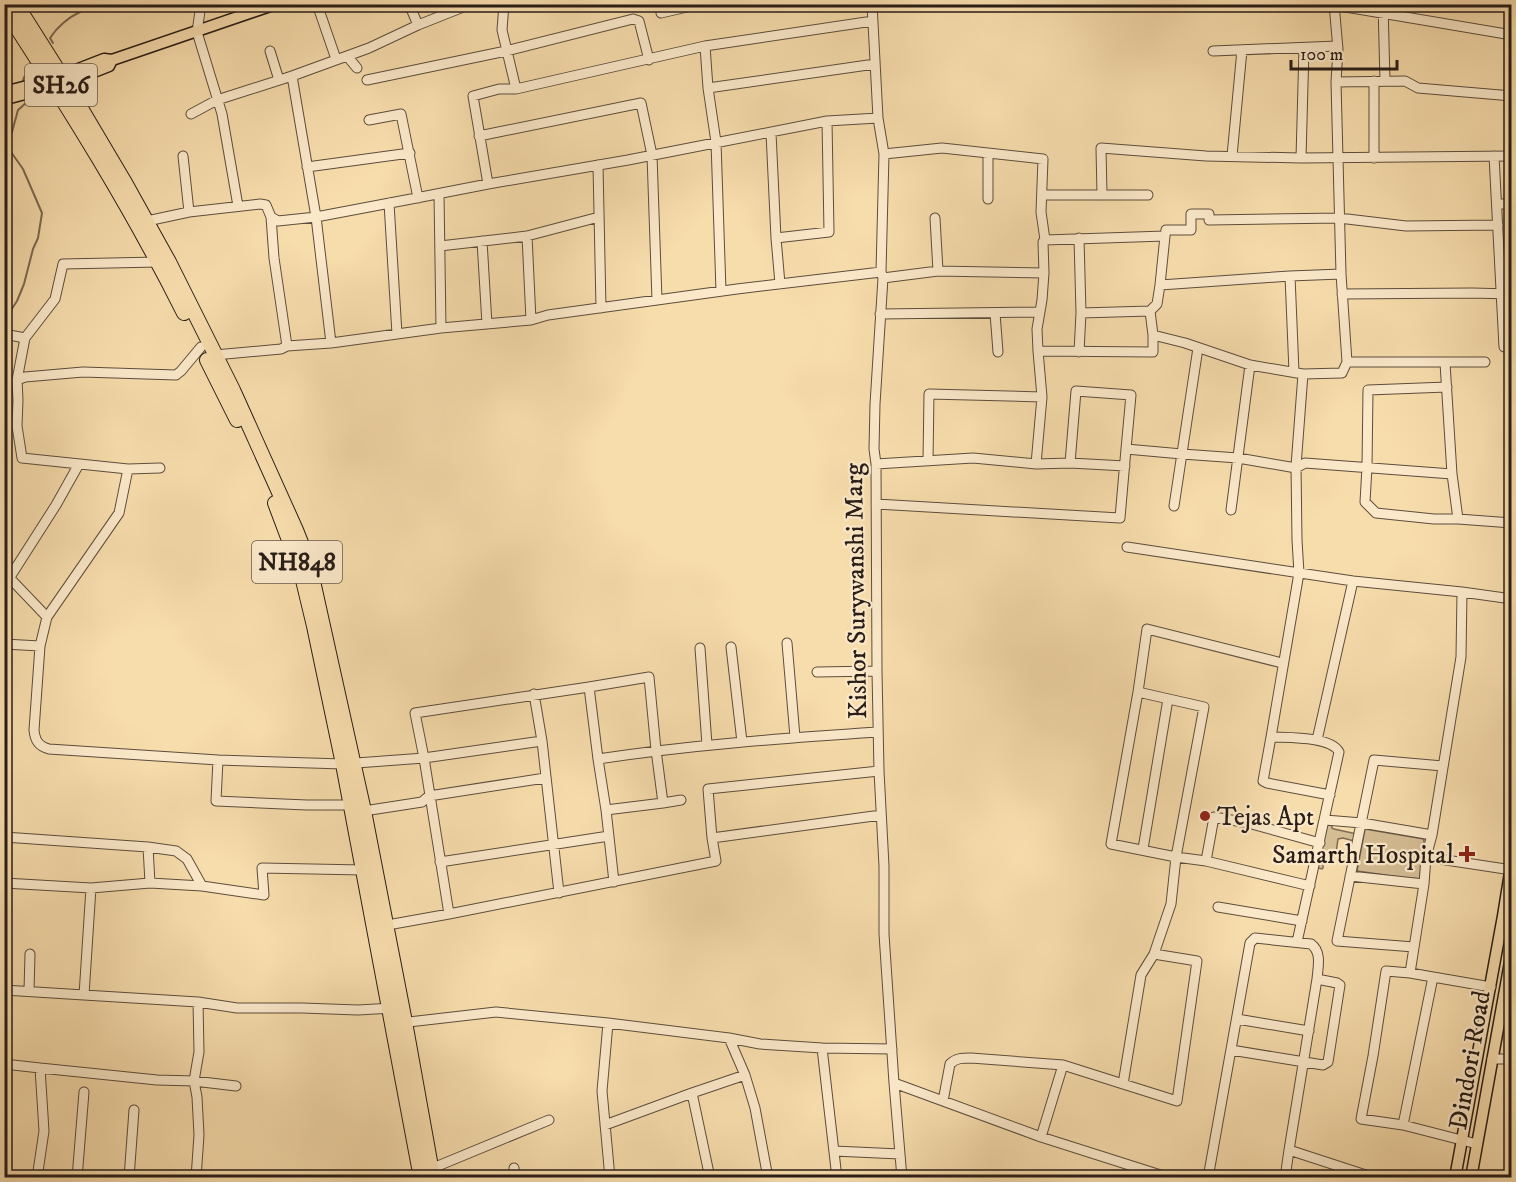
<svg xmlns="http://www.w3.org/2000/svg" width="1516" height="1182" font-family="'IM FELL DW Pica',serif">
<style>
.green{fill:#d4bc93;stroke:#7e6c55;stroke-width:1.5}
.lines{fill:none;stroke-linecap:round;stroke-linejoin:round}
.stream{stroke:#7a6952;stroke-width:2}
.minor-casing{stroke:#5c4d3c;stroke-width:11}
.major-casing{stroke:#281d17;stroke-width:13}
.highway-casing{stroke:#281d17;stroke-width:16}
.minor{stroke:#fae8c9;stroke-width:9}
.major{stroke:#f7dcac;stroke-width:10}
.highway{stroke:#f7dcac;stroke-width:14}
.poi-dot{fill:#8f2418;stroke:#fae8c9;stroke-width:2}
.labels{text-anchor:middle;stroke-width:4.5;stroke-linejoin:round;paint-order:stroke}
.shield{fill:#fae8c9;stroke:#675a4c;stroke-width:1.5}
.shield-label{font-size:24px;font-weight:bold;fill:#281d17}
.street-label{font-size:26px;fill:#281d17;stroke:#fae8c9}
.poi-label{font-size:26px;fill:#281d17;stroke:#fae8c9;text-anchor:start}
</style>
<rect width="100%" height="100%" fill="#f7dcac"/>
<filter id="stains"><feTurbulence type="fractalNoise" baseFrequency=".00333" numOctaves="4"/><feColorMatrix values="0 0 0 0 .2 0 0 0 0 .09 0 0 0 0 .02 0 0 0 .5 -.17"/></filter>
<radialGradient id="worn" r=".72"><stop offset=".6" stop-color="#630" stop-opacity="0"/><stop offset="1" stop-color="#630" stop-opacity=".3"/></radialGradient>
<!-- green -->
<path class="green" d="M1326 822 1331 823 1332 828 1334 829 1357 834 1354 841 1343 838 1338 839 1336 853 1326 852 1324 854 1323 868 1322 869 1318 868Z
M1365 829 1424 839 1420 880 1357 871Z"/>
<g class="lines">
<!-- stream -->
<path class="stream" d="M53 43 50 38C57 27 69 17 80 12 86 10 88 10 92 4
M22 85 24 77 33 72
M4 321 17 301 24 284 33 249 38 238 42 213 23 169 11 152 7 143 12 132 18 110 27 102"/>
<!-- minor casing -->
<g class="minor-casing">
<path id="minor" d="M201 4 197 32 222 114 238 206
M317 4 336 59
M504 4 502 30 516 89
M872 4 878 118 884 154 881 272 883 278 875 404 874 449 876 464 877 671 879 771 884 866V934L894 1083 902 1178
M1334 4 1338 49 1336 82 1341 274 1347 362H1485
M1383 4 1385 81
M1334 5 1512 35
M661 13 700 4
M418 25 471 4
M270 51 279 80
M1213 51 1337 46
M347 56 357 68
M367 80 506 51 633 19 639 21 649 60
M1336 82 1405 81 1418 88 1512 96
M708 88 875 64
M191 114 217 100 292 76 369 48 418 25 409 4
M369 120 401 114 418 198
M771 133 776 238 829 232 827 121
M479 136 641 103 652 155 657 300
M884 154 942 148 1043 159 1041 212 1045 240 1043 242 1044 273 1042 300 1037 329 1038 351 1042 397
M183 156 189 212
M1232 156 1242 50
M1494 156 1504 347
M1301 158 1304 48
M1374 158V81
M598 165 601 308
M307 167 410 153
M488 184 473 96 499 89H516L705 46
M439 194 441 328
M1102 194 1101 148 1206 156 1301 158 1512 156
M1042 195H1148
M988 199V153
M389 203 397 334
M1497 204H1512
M271 217 274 258 287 346
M935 218 938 271
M142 223 147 221 189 212 260 204 266 205 271 217 278 221 316 217 411 199 488 184 628 160 827 121 878 118
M527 236 531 320
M1165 236 1160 285 1157 304 1150 311 1153 335 1185 343 1250 365 1303 374 1296 466 1297 540 1299 573 1271 737C1287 738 1331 736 1339 752L1297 942
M776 238 780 284
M1079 238 1081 313
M1045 240 1165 236 1166 230H1191V214H1209V220L1339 218 1406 226 1498 225
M482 241 487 324
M440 246 527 236 599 217
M1290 276 1294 372
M883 278 938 271 1044 273
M1160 285 1290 276 1341 274
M721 291 716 142 708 88 705 46 873 21
M1342 294 1472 293 1512 294
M995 313 998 352
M880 314 1040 312
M4 334 25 338
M331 343 441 328 531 320 548 315 737 289 881 272
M1038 351 1153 352V335
M1079 352 1081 313 1150 311
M215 355 281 349 287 346 331 343 316 217 292 76
M1445 363 1452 474 1458 519 1512 523
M1303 374 1342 373 1347 362
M17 380 25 338 55 299 63 264 158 262
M1447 387 1368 390 1367 467 1365 502 1376 513 1434 519H1458
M928 460 929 394 1042 397 1036 464
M1070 463 1076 391 1131 395 1126 449
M876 464 973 458 1036 464 1070 463 1125 466
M160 468 128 469 22 458 17 426 18 400 17 380 25 377 83 372 176 375 181 371 201 347
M128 469 119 513 47 617 40 646 34 730C35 740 38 746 49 749L218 760 216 801 307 805H350
M876 504 1120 518 1126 449 1182 454 1238 458 1296 468 1305 463 1452 474
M1174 506 1198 348
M1231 510 1250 365
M1127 547 1353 581 1462 592 1512 599
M4 572 47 617
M10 577 56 505 79 464
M787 643 795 737
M4 644 40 646
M731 647 742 742
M700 648 707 745
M817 672 877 671
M589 687 649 677 656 750 663 803 681 800
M1138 692 1111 844 1176 857 1206 861 1310 886
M534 694 542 741 559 893
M1271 737 1263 781 1267 783 1330 795
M1317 740 1353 581
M598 759 606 810 614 882
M218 760 343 764 424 758 542 741
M879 771 708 789 712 838 881 815
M606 810 663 803
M364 811 422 802 429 796 545 778
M1325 820 1362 823 1432 835
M4 837 148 847 150 883 91 888 4 883
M148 847 176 851 187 859 202 886
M1143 849 1168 699
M1426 857 1512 870
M1206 861 1214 817 1248 823 1320 843
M440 862 609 836
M1350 876 1424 884
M150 883 202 886 264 895 262 868 363 870
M91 888 84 995 198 1002
M1218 907 1302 921
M449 914 424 758 415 713 589 687 598 759C691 745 785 738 878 732
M382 926 449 914 716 861 712 838
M1414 947 1337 941 1374 760 1443 766
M1154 954 1197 961 1177 1101 1123 1084 1141 975 1154 954 1171 904 1176 857 1204 707 1138 692 1147 629 1282 663
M1410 973 1386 971 1373 1056 1361 1119 1403 1125 1477 1144
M1433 977 1491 987
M4 990 84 995
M29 991 30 954
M1237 1019 1309 1031
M400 1023 496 1012 608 1023 602 1091 610 1178
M608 1023 729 1038 760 1044 822 1048
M729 1038 745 1075 755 1108 768 1178
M1231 1050 1323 1065 1328 1062 1340 985 1337 983 1317 979
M1492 1059H1512
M4 1064 40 1068 44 1131 37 1178
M40 1068 157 1080 194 1081 236 1086
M894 1083 1041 1137 1170 1178
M943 1101 950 1064C956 1058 962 1058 971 1058L1063 1065
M605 1125 692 1093
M1403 1125 1433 977 1410 973 1424 884 1426 857 1432 835 1461 657 1462 592
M1041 1137 1063 1065 1123 1084
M834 1151 900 1154
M514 1168 515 1178
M428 1170 549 1120
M77 1178 84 1092
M129 1178 134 1110
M196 1178 199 1135 197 1097 194 1081 199 1052 198 1002 237 1008H302L358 1010 393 1008
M710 1178 692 1093 745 1075
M837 1178 822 1048 892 1049
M1208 1178 1250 943 1255 938 1311 944C1322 952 1318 967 1317 979L1289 1150 1375 1178
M1285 1178 1289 1150"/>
</g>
<!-- major casing -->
<g class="major-casing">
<path id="major" d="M4 92 50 80 104 59 112 60 276 4
M10 98 66 83 109 66 112 60
M1455 1178 1503 916 1512 860
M1471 1178 1512 951"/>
</g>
<!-- highway casing -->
<g class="highway-casing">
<path id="highway" d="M16 4 66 83 124 181 169 262 233 390 296 530 309 563 364 811 405 1022 433 1178
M4 8C69 108 131 207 184 313
M207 360 237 420
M275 503 301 572 314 626 343 764 421 1178"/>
</g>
<!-- minor -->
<use href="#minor" class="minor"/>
<!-- major -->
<use href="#major" class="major"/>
<!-- highway -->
<use href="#highway" class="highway"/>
</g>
<!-- markers -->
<g class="poi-dot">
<circle cx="1205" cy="816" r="6"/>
<path d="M1464 845h6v6h6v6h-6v6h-6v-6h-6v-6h6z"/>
</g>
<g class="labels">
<!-- shield labels -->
<g class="shield">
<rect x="25" y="64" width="72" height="42" rx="4.5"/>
<rect x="252" y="541" width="90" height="42" rx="4.5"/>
</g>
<g class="shield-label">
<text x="61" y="93">SH26</text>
<text x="297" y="570">NH848</text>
</g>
<!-- street labels -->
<g class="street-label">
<text transform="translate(855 591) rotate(-91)" y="9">Kishor Surywanshi Marg</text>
<text transform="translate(1469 1060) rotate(-80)" y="9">Dindori Road</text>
</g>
<!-- poi labels -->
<g class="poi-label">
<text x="1217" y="825">Tejas Apt</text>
<text x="1454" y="863" text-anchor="end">Samarth Hospital</text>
</g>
</g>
<!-- margin -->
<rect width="1516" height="1182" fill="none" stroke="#f7dcac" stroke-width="24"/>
<rect x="6" y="6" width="1504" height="1170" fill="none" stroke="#281d17" stroke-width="3"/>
<rect x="12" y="12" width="1492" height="1158" fill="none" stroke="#281d17" stroke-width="1.5"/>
<!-- scale -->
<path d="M1291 60v9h106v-9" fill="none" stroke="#281d17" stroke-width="3"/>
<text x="1300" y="60" font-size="18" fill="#281d17" stroke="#fae8c9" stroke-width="4.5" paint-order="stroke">100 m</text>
<rect width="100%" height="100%" filter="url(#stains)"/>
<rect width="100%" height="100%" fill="url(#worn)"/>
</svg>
